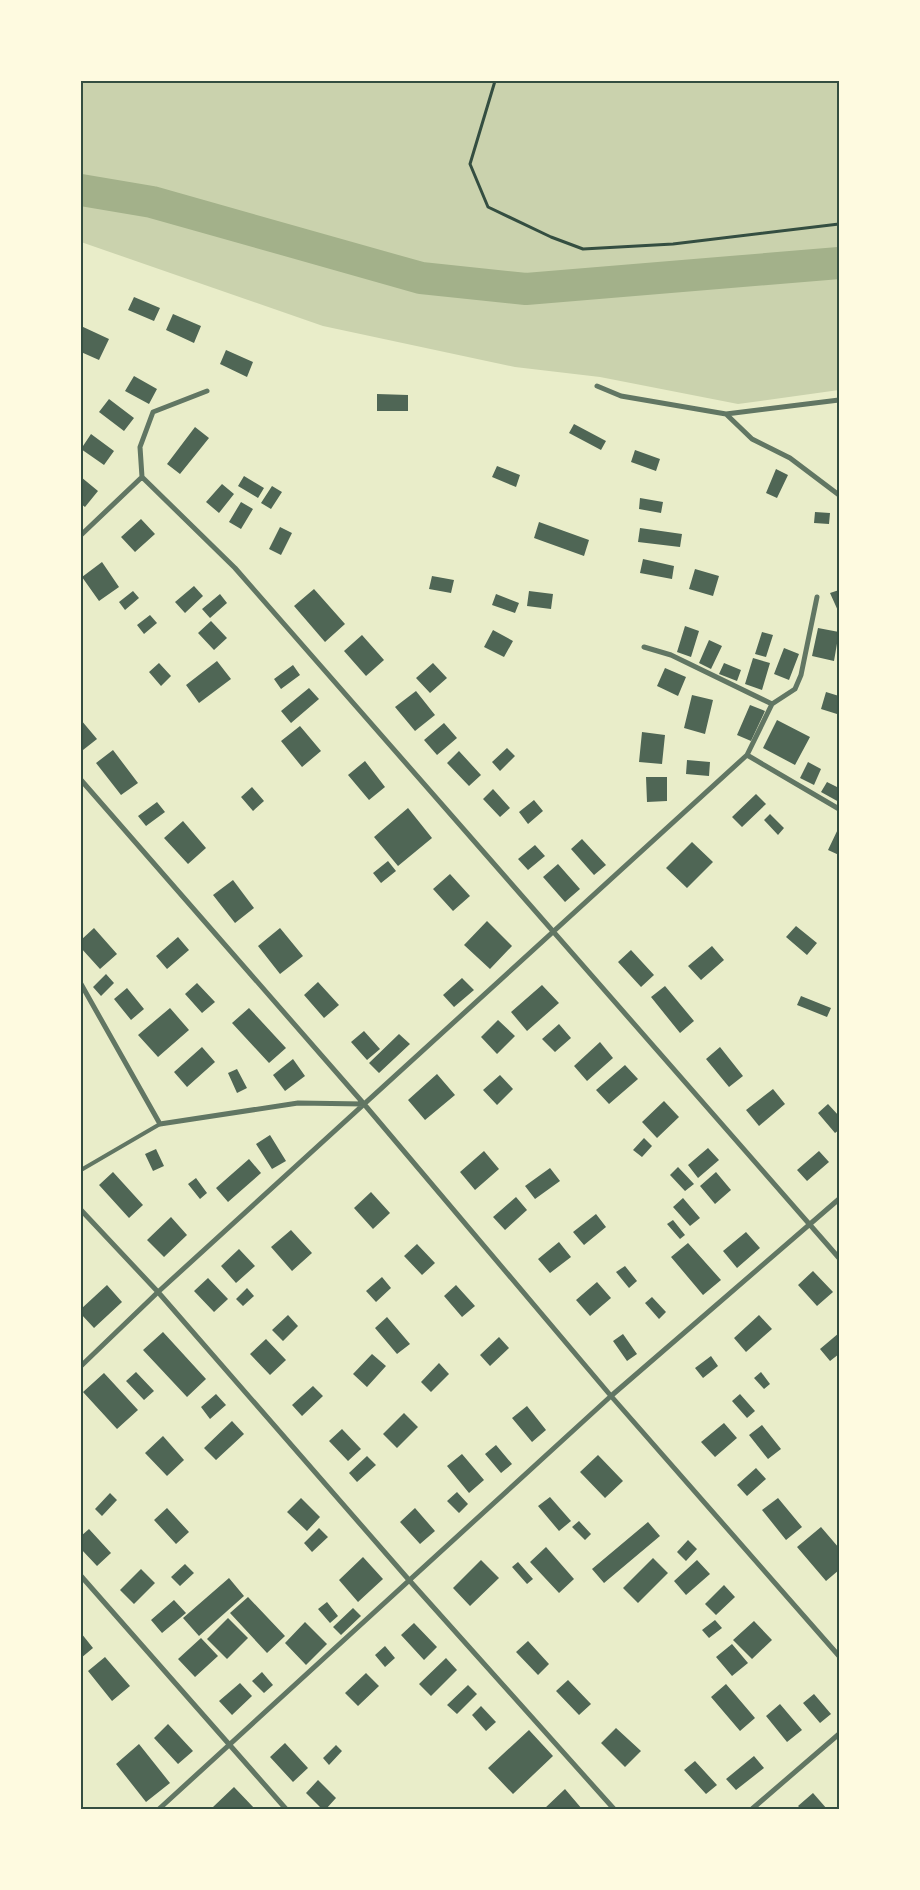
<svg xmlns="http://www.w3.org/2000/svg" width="920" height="1890" font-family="Ubuntu,sans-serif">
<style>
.green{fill:#cad2ad}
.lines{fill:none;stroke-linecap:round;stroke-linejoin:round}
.river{stroke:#a3b18a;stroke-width:32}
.building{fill:#4f6655}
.path{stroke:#344e41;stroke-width:3}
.service{stroke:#617663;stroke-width:4}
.minor{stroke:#617663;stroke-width:5}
.neatline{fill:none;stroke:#344e41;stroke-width:2}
</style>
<rect width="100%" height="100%" fill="#e9edc9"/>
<!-- green -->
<path class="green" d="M81 81H839V390L738 404 600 377 515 367 323 326 81 242Z"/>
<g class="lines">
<!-- river -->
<path class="river" d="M81 190 152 202 421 278 526 289 839 263"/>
</g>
<!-- building -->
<path class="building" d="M134 297 160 308 154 321 128 310Z
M173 314 201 326 194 343 166 330Z
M81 326 109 339 99 360 81 352Z
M226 350 253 362 247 377 220 364Z
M134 376 157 389 149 404 125 391Z
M377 394 408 395V411H377Z
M109 399 134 418 124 431 99 412Z
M574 424 606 441 601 450 569 433Z
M195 427 209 438 180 474 167 464Z
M91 434 114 451 104 465 81 449Z
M635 450 660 459 656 471 631 462Z
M497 466 520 475 516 487 492 477Z
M776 469 788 475 777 498 766 493Z
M244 476 264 488 258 498 238 486Z
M81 477 98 491 85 507 81 504Z
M222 484 234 494 219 513 206 502Z
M272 486 282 492 271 509 261 503Z
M640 498 663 502 661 513 639 509Z
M241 502 253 509 241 529 229 522Z
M815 512 830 513 829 524 814 523Z
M141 519 155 534 135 552 121 537Z
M539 522 589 540 584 556 534 538Z
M280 527 292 533 281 555 269 549Z
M640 528 682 534 680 547 638 542Z
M643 559 674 566 672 579 640 573Z
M102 562 119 587 99 601 82 577Z
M695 569 719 576 713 596 689 589Z
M432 576 454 580 451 593 429 589Z
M194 586 203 596 185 613 175 602Z
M314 589 345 624 325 642 294 606Z
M839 590V613L830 593Z
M133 591 139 598 125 610 119 602Z
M529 591 553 594 551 609 527 606Z
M220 594 227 603 210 618 202 609Z
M496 594 519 603 515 613 492 605Z
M150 615 157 623 144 634 137 625Z
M211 621 227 638 214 650 198 633Z
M685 626 699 631 691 657 677 652Z
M818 628 839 632 834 661 812 656Z
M493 630 513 641 504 657 484 647Z
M762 632 773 635 766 657 755 654Z
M362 635 384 660 366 676 344 651Z
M709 640 722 646 711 669 699 663Z
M784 648 799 654 789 680 774 674Z
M753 658 770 663 762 690 745 684Z
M217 661 231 679 199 703 186 685Z
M159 663 171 676 161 686 149 672Z
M433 663 447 678 430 693 416 678Z
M724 663 741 670 737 681 719 674Z
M293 665 300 675 281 689 274 679Z
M665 668 686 677 678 696 657 686Z
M309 688 319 699 291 723 281 711Z
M416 691 435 715 415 731 395 707Z
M826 692 839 696 837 714 821 709Z
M692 695 713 700 705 734 684 728Z
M750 705 765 711 751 741 737 735Z
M81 720 97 739 83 750 81 748Z
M777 720 810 737 795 765 763 748Z
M444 723 457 738 437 755 424 740Z
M300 726 321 751 302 767 281 741Z
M642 732 665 735 662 764 639 762Z
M507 748 515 756 500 771 492 762Z
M113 750 138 783 121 795 96 763Z
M459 751 481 775 469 786 447 763Z
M687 760 710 762 709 776 686 774Z
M365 761 385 787 369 800 348 775Z
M808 762 821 769 814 785 800 778Z
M646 777H667V801L647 802Z
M827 782 839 788V802L821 792Z
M252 787 264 801 253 811 241 797Z
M493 789 510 808 500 817 483 799Z
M756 794 766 804 742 827 732 817Z
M534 800 543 811 528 824 519 812Z
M157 802 165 812 146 826 138 816Z
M408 808 432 838 398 866 374 837Z
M770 814 784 828 778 835 764 820Z
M183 821 206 848 188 864 164 838Z
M839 827V855L828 850Z
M582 839 606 865 594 875 571 849Z
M692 842 713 862 687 888 666 868Z
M535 845 545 856 528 870 518 859Z
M388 861 396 871 381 883 373 873Z
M558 864 580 889 565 902 543 877Z
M450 874 470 896 453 911 433 889Z
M233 880 254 908 235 923 213 895Z
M487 921 512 946 490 969 464 945Z
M796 926 817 943 807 955 786 937Z
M94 928 117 954 100 969 81 948V940Z
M280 928 303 956 280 974 258 946Z
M178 937 189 950 167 969 156 956Z
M712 946 724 960 701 980 688 966Z
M631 950 654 975 641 987 618 962Z
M106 974 114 983 101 996 93 987Z
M462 978 474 990 454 1007 443 995Z
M318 982 339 1005 324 1018 304 995Z
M197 983 215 1002 202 1013 185 994Z
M542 985 559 1003 527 1031 511 1012Z
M665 986 694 1021 680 1033 651 997Z
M127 988 144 1009 131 1020 114 999Z
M801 996 831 1008 827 1017 797 1005Z
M170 1008 189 1030 158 1057 138 1035Z
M249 1008 286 1048 269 1063 232 1023Z
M498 1020 515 1036 497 1054 481 1037Z
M559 1024 571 1038 555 1052 542 1039Z
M364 1031 380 1049 367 1060 351 1042Z
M399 1034 410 1044 379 1073 369 1063Z
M600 1042 613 1058 587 1081 574 1066Z
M202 1047 215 1062 187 1087 174 1072Z
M720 1047 743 1076 729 1087 706 1059Z
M293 1059 305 1076 285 1091 273 1075Z
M625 1065 638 1079 609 1104 596 1090Z
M237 1069 247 1088 237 1093 228 1073Z
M437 1074 455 1095 425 1120 408 1100Z
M500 1075 513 1089 497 1105 483 1090Z
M773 1089 785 1104 759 1126 746 1110Z
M664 1101 679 1117 657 1138 642 1122Z
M828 1104 839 1116V1130L835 1133 818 1113Z
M270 1135 286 1161 272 1169 256 1144Z
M644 1138 652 1146 642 1157 633 1150Z
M708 1148 719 1160 698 1178 688 1165Z
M156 1149 164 1166 153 1171 145 1154Z
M484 1151 499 1169 475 1190 460 1172Z
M819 1151 829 1162 807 1181 797 1170Z
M249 1159 261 1173 228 1202 216 1188Z
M678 1167 694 1184 685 1191 670 1175Z
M550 1168 560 1181 535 1199 525 1186Z
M113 1172 143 1205 129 1218 99 1185Z
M716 1172 731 1190 715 1204 700 1186Z
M196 1178 207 1193 200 1199 188 1184Z
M371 1192 390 1213 373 1229 354 1208Z
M516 1197 527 1210 505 1230 493 1217Z
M683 1198 700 1218 690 1226 673 1207Z
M596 1214 606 1227 584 1245 573 1232Z
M171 1217 187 1235 164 1257 147 1240Z
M673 1220 685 1235 680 1239 667 1224Z
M291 1230 312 1253 292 1271 271 1247Z
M746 1232 760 1248 737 1268 723 1251Z
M559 1242 571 1257 550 1273 538 1259Z
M688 1243 721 1280 703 1295 671 1257Z
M417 1244 435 1263 422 1275 404 1256Z
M239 1249 255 1266 236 1283 221 1266Z
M625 1266 637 1281 629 1288 616 1272Z
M813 1271 833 1292 817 1306 798 1285Z
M382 1277 391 1288 376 1302 366 1291Z
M208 1278 228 1299 214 1312 194 1291Z
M597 1282 611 1298 590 1316 576 1300Z
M107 1285 122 1302 94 1328 81 1314V1309Z
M456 1285 475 1306 462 1317 444 1296Z
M247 1288 254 1296 243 1306 236 1299Z
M652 1297 666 1312 659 1319 645 1303Z
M288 1315 298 1326 283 1341 272 1330Z
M759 1315 772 1329 746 1352 734 1338Z
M387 1317 410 1344 397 1354 375 1328Z
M163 1332 206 1379 187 1397 143 1350Z
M839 1333V1354L830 1361 820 1349Z
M623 1334 637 1354 627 1361 613 1341Z
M499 1337 509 1348 490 1366 480 1355Z
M266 1339 286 1360 270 1375 250 1354Z
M372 1354 386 1366 367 1387 353 1374Z
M711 1356 718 1366 703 1378 695 1368Z
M439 1363 449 1374 431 1392 421 1382Z
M136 1372 154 1391 144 1400 126 1381Z
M761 1372 770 1384 764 1389 754 1378Z
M104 1373 138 1410 117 1429 83 1392Z
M313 1386 323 1396 302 1416 292 1405Z
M216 1394 226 1405 210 1419 201 1407Z
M740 1394 755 1411 747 1418 732 1401Z
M527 1406 546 1430 532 1442 512 1418Z
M404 1413 418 1427 397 1448 383 1434Z
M232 1421 244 1434 216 1460 204 1448Z
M724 1423 737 1438 715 1457 701 1442Z
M762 1425 781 1449 768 1459 749 1435Z
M342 1429 361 1449 348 1461 329 1441Z
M163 1436 184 1460 167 1476 145 1453Z
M496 1445 512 1464 501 1473 485 1454Z
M462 1454 484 1480 469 1493 447 1466Z
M598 1455 623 1481 605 1498 580 1472Z
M367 1456 376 1465 357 1482 349 1473Z
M756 1468 766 1479 747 1496 737 1485Z
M457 1492 468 1504 459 1513 447 1501Z
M110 1493 117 1500 102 1516 95 1509Z
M550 1497 571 1521 559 1531 538 1506Z
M301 1498 320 1517 307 1531 287 1512Z
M778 1498 802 1527 786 1540 762 1510Z
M167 1508 189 1532 176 1544 154 1520Z
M415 1508 435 1531 420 1544 400 1522Z
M579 1521 591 1534 585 1540 572 1527Z
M648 1522 660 1536 604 1583 592 1569Z
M821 1527 839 1548V1570L826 1581 797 1547Z
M319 1528 328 1537 312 1552 304 1543Z
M89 1529 111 1553 97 1566 81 1549V1536Z
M688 1540 697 1549 686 1561 677 1552Z
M546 1547 574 1579 559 1593 530 1562Z
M363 1557 383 1579 358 1602 339 1580Z
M653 1558 668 1573 638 1603 623 1588Z
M481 1560 499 1578 470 1606 453 1588Z
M697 1560 710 1574 686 1595 674 1581Z
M518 1562 533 1579 527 1584 512 1567Z
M185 1564 194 1573 180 1586 171 1577Z
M141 1569 155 1583 134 1604 120 1590Z
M229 1578 244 1596 199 1636 183 1618Z
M724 1585 735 1597 716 1615 705 1604Z
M248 1597 285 1636 267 1653 230 1613Z
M174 1600 186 1613 162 1633 151 1620Z
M327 1602 338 1616 330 1623 318 1609Z
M353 1608 361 1616 341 1635 333 1627Z
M228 1618 248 1638 227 1659 207 1639Z
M715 1620 722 1628 709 1638 702 1630Z
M754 1621 772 1640 752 1659 733 1640Z
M305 1622 327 1644 306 1665 285 1643Z
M414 1623 437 1647 424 1660 401 1635Z
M81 1633 93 1648 81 1658Z
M201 1638 218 1656 195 1677 178 1659Z
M528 1641 549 1664 538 1675 516 1652Z
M732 1644 748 1663 732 1676 716 1657Z
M385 1646 395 1658 385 1667 375 1655Z
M105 1657 130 1686 112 1701 88 1671Z
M446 1658 457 1670 431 1696 419 1684Z
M262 1672 273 1685 264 1693 252 1681Z
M366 1673 379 1686 358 1706 345 1693Z
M568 1680 591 1704 579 1715 556 1691Z
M240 1683 252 1696 232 1715 219 1701Z
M726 1684 755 1718 740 1731 711 1697Z
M468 1685 477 1694 457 1714 447 1705Z
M814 1694 831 1714 820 1723 803 1703Z
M780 1704 802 1730 787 1742 766 1716Z
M481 1706 496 1722 486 1731 472 1715Z
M168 1724 193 1751 178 1764 154 1738Z
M616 1728 641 1751 625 1767 601 1743Z
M529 1730 553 1756 513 1794 488 1768Z
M285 1743 308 1768 293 1782 270 1757Z
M139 1744 170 1783 146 1802 116 1764Z
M336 1745 342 1751 329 1765 323 1758Z
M754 1756 764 1768 736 1790 726 1779Z
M695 1761 717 1785 706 1794 684 1770Z
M318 1780 336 1798 326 1809H322L306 1793Z
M234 1787 255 1809H215L213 1807Z
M565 1789 582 1809H544Z
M813 1793 827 1809H801L798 1806Z"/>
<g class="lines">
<!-- path -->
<path class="path" d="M495 81 470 164 488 207 551 237 583 249 673 244 839 224"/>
<!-- service -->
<path class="service" d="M81 1170 160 1124"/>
<!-- minor -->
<path class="minor" d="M597 386 621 396 726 414 752 439 790 458 839 495
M726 414 839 400
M142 477 235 568 839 1258
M81 535 142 477 140 447 153 412 207 391
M644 647 671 655 772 704
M747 755 772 704 795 689 801 675 817 597
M81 780 364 1104 611 1396 839 1656
M81 984 160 1124 298 1103 364 1104
M81 1210 158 1292 409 1580 614 1809
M81 1366 158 1292 747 755 839 809
M81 1576 286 1809
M159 1809 611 1396 839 1199
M752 1809 839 1734"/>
</g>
<!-- border -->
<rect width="920" height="1890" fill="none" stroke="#fefae0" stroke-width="165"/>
<rect x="82" y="82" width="756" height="1726" class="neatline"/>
</svg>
